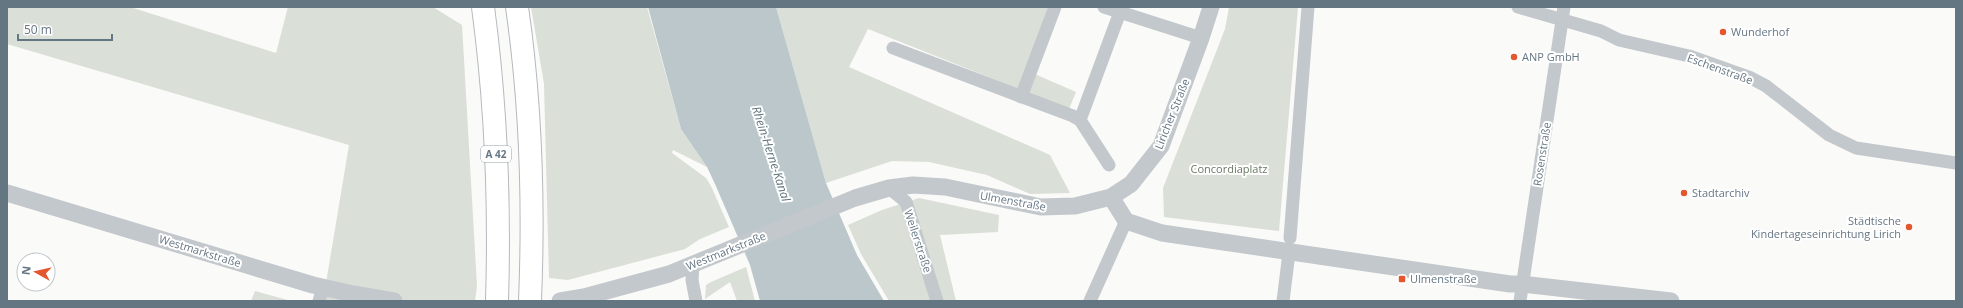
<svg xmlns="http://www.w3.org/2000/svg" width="1963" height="308" font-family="'Open Sans',sans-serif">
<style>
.green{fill:#dadfd7}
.water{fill:#bbc7cb}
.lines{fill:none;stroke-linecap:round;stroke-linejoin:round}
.motorway-casing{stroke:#b4b9bd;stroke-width:24}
.minor{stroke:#c3c8cc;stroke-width:13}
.tertiary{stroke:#c3c8cc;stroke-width:17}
.motorway{stroke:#fff;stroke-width:22}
.poi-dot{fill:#e4572e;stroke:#fff;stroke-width:1.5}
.labels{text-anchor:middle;stroke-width:4;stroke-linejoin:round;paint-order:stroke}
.shield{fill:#fff;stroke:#939fa8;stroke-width:1}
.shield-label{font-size:10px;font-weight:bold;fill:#657683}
.poi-label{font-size:11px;fill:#657683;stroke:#fff;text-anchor:start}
.street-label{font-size:11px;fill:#657683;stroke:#fff}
.park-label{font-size:11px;fill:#687a64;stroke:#fff}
.water-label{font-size:12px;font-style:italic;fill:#60757c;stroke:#fff}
</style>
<rect width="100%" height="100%" fill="#fafaf8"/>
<!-- green -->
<path class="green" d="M7 7H130L276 53 288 7H433L462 25 477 286 475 301H323L349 145 7 44Z
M531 7H647L681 129 707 167 673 150 672 153 706 178 711 186 729 227 700 239 685 249 568 280 549 278 544 84Z
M776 7H1053L1030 72 1076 92 1069 109 868 29 849 67 1050 155 1070 193 1030 194 987 175 929 162 892 161 826 183Z
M1229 7H1298L1279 231 1164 217 1163 188 1225 29Z
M919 198 999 215 998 232 940 235 956 301H889L861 254 848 225 882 210Z
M746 267 755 301H737L730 282 705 299 706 285 711 282Z
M255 291 291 301H251Z"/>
<!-- water -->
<path class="water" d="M648 7H776L826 183 857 255 884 301H760L750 265 715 184 707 167 681 129Z"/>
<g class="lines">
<!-- motorway casing -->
<g class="motorway-casing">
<path id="motorway" d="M483 7C496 104 500 203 497 301
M517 7C531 104 534 203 530 301"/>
</g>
<!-- minor -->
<path class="minor" d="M1104 7 1201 38
M1518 7 1601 31 1619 40 1689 56 1751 78 1766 86 1829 135 1856 148 1956 163
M893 48 1073 116 1080 120 1109 165
M1021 97 1055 7
M1080 120 1120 12
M889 188 906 202 937 301
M1290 238 1308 7
M693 265 692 280 696 301
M319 301 323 287
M1090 301 1126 221
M1283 301 1289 253
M1520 301 1564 7"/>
<!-- tertiary -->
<path class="tertiary" d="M7 193 313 285 353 294 394 301
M1111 197 1126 221 1162 233 1510 284H1522L1671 301
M560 301 584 297 669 274 855 198 889 188 913 185 945 187 1041 207 1075 206 1111 197 1131 184 1161 146 1201 38 1211 7"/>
<!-- motorway -->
<use href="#motorway" class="motorway"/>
</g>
<!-- markers -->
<g class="poi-dot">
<circle cx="1723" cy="32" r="4"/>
<circle cx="1514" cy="57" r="4"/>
<circle cx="1684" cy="193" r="4"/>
<circle cx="1909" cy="227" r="4"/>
<rect x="1398" y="275" width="8" height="8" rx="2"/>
</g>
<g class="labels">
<!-- shield labels -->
<rect class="shield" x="481" y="146" width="30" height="16" rx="3"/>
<g class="shield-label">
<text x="496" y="158">A 42</text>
</g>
<!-- poi labels -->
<g class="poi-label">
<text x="1731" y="36">Wunderhof</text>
<text x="1522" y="61">ANP GmbH</text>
<text x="1692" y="197">Stadtarchiv</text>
<text x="1901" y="225" text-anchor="end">Städtische<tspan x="1901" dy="13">Kindertageseinrichtung Lirich</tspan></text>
<text x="1410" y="283">Ulmenstraße</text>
</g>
<!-- street labels -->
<g class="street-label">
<text transform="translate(1720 69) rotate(20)" y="4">Eschenstraße</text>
<text transform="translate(1172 114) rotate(-68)" y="4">Liricher Straße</text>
<text transform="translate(1542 154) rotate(-81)" y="4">Rosenstraße</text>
<text transform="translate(1013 201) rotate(10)" y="4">Ulmenstraße</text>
<text transform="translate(918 241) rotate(72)" y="4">Weilerstraße</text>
<text transform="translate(200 251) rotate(17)" y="4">Westmarkstraße</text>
<text transform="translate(726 251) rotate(-22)" y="4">Westmarkstraße</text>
</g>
<!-- park labels -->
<g class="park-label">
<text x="1229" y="173">Concordiaplatz</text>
</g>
<!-- water labels -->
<g class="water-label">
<text transform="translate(771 154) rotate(72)" y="4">Rhein-Herne-Kanal</text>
</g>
</g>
<!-- border -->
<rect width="1963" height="308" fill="none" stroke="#657683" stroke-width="16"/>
<!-- north arrow -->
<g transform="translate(36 272) rotate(278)"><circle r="19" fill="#ffffff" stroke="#c1c8cd"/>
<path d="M0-3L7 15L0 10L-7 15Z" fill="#e4572e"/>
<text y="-6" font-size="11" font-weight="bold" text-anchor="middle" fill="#657683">N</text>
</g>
<!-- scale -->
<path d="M18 34v6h94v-6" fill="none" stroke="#657683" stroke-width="2"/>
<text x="24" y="34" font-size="12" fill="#657683" stroke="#ffffff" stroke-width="3" paint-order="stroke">50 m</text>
</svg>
